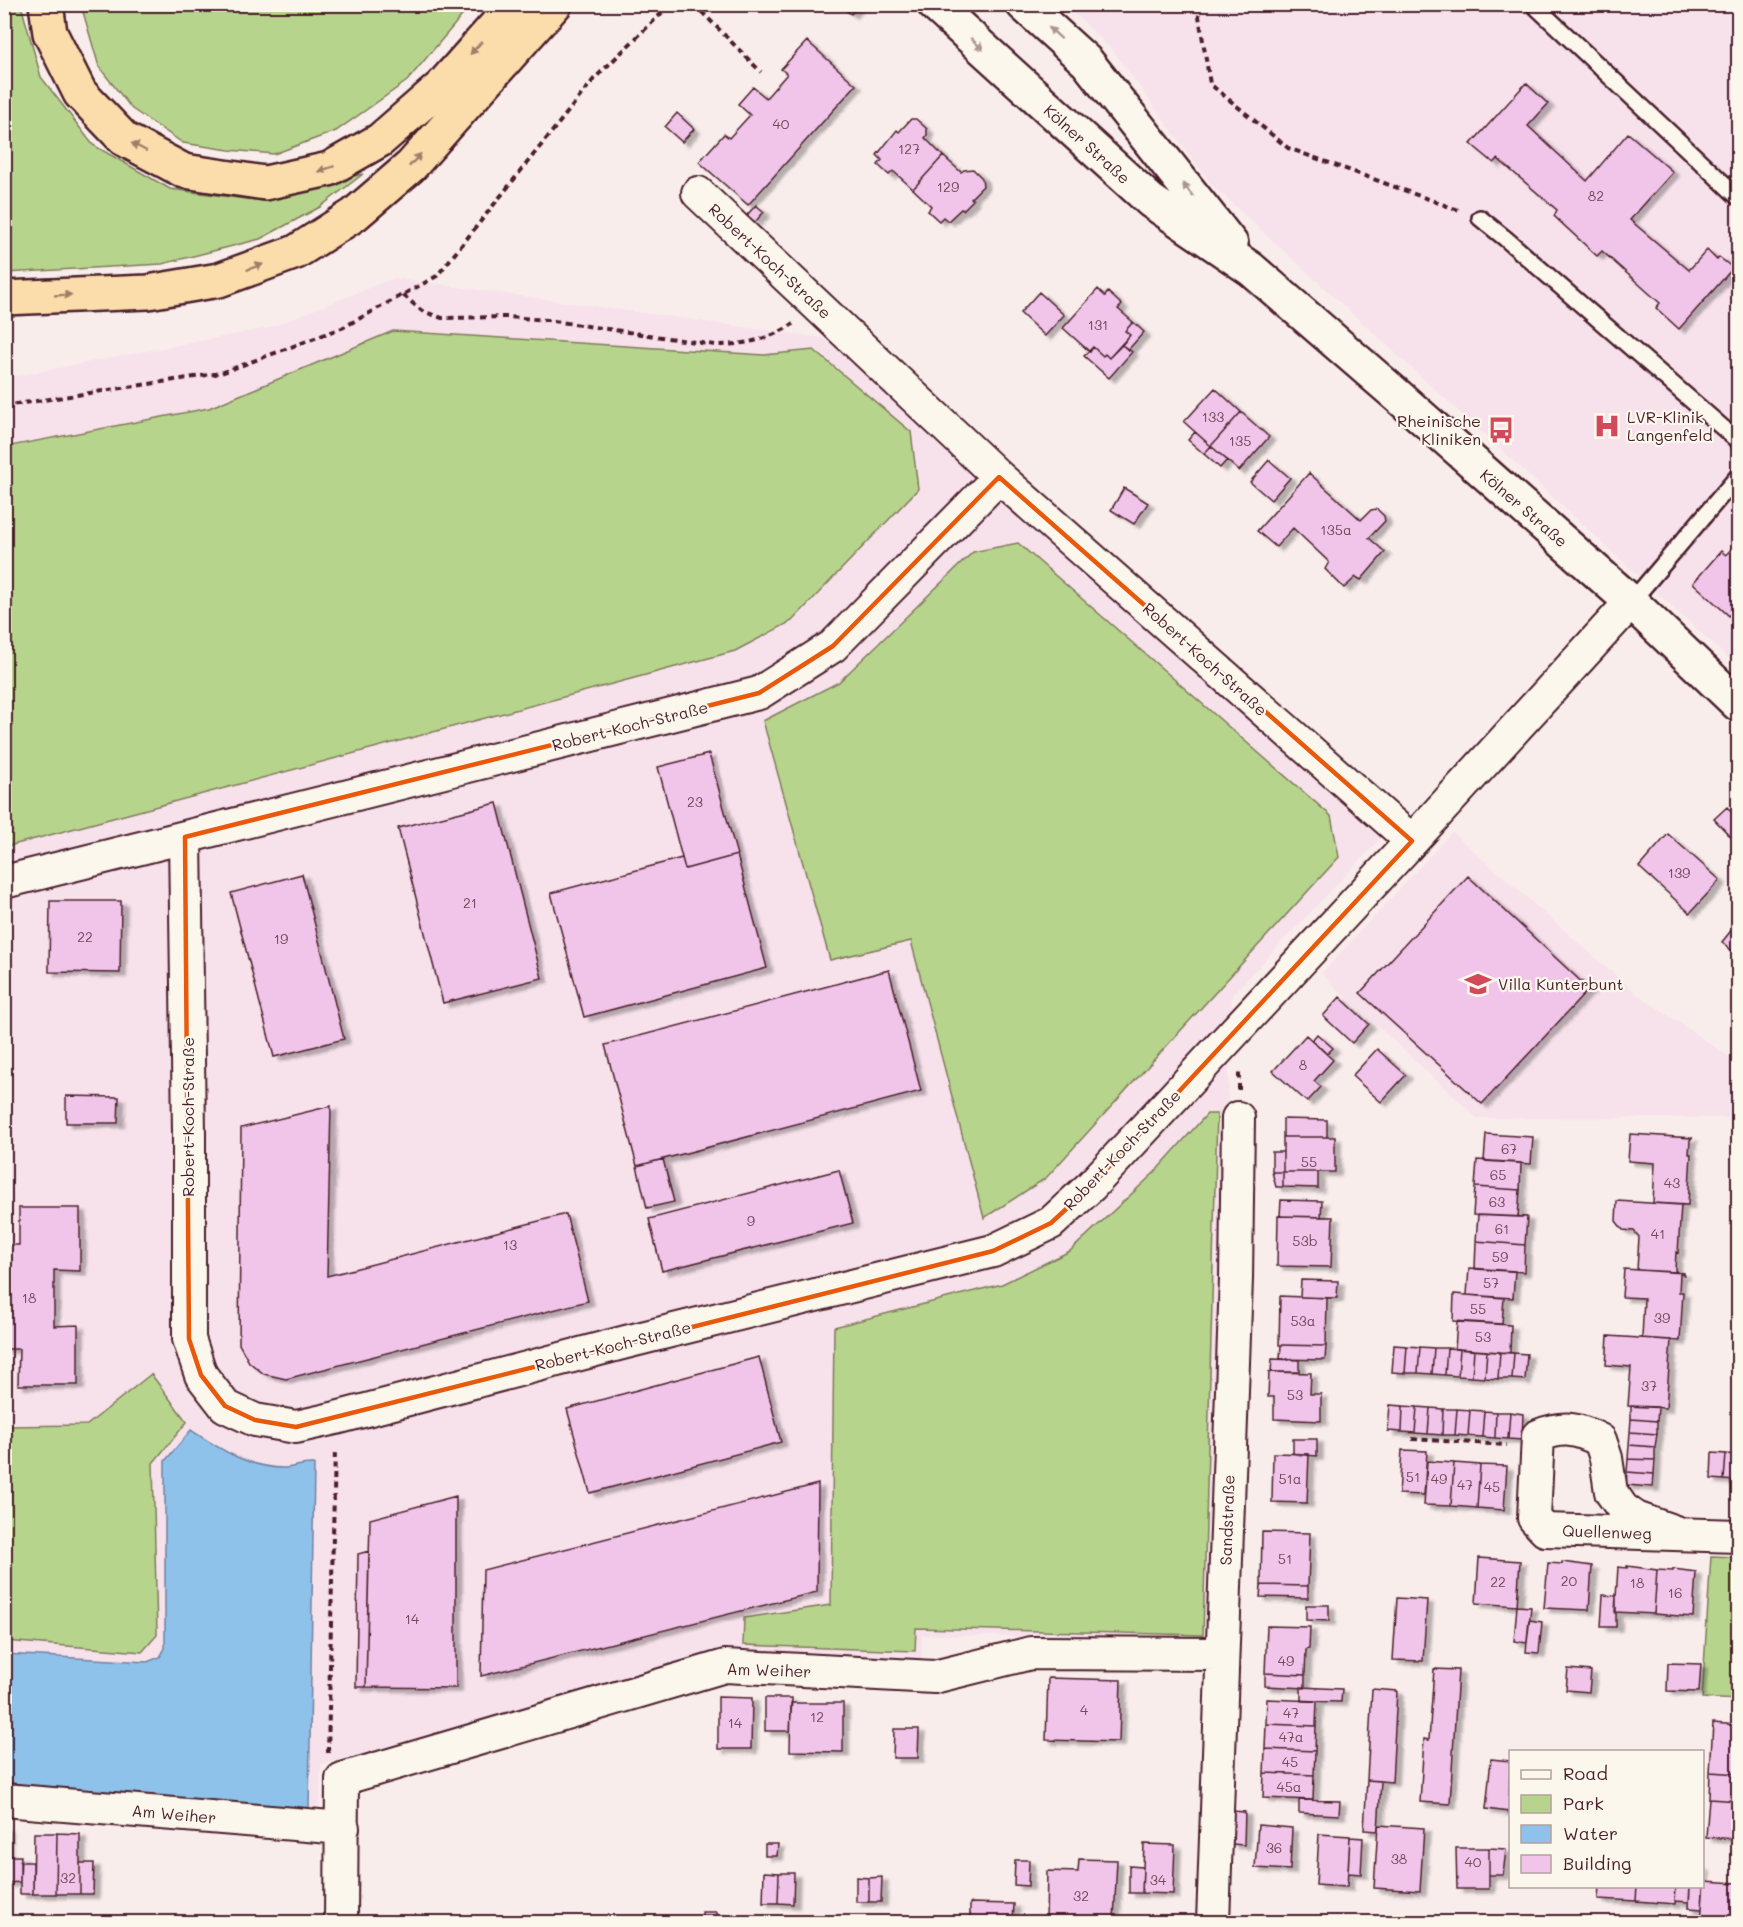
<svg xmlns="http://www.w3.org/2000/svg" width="1743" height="1927" font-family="Mali,sans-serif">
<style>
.built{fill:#f7e1eb}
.green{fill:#b7d48c;stroke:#807a5c;stroke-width:1.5}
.water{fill:#8fc2eb;stroke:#73819e;stroke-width:1.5}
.building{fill:#f1c5ea;stroke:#4a1f2b;stroke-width:1.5;filter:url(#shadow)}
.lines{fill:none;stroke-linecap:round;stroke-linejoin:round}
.lane-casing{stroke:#4a1f2b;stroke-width:20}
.street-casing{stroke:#4a1f2b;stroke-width:36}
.secondary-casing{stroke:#4a1f2b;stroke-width:38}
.highway-casing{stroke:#4a1f2b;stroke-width:38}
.path{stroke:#4a1f2b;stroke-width:4;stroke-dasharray:6 4.5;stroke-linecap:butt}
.lane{stroke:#fbf7ec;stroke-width:15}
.street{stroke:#fbf7ec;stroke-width:32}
.secondary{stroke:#fbf7ec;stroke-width:33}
.highway{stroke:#fbddab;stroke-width:33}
.oneway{fill:#ab9695}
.oneway2{fill:#a27e6b}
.marked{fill:none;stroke:#e8590c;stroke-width:4.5;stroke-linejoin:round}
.labels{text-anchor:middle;stroke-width:4.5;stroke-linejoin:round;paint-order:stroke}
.number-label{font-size:14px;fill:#74485b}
.street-label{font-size:16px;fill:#4a1f2b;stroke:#fbf7ec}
.poi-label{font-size:16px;fill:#4a1f2b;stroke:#fbf7ec;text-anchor:start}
</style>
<defs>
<filter id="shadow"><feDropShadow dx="6" dy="4" stdDeviation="1.5" flood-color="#0004"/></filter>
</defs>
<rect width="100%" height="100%" fill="#f9edec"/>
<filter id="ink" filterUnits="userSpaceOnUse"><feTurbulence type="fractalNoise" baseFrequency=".0167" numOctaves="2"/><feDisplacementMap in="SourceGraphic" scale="12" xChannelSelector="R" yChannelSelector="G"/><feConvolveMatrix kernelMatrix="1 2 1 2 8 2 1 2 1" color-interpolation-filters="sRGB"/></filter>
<g filter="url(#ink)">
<!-- built -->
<path class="built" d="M1066 5H1738V667L1212 185 1114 52Z
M394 278 851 342 1402 816 1232 995 1207 1640 922 1635V1660L719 1653 321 1765 319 1820 5 1793V378L268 328Z
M1452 832 1636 993 1738 1063V1118H1477L1321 974Z"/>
<!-- green -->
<path class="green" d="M5 5H21L41 77 93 145 170 189 253 200 363 174 320 207 260 239 162 264 5 273Z
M81 5V4L471 5 407 81 336 131 274 154 229 150 183 143 132 109 99 67Z
M393 331 764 355 814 350 911 432 918 489 792 621 735 651 5 847V447L209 408Z
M1018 543 1331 816 1339 857 1046 1178 984 1218 911 941 830 960 763 721 839 682 973 552Z
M1207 1114H1217L1203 1635 916 1628 915 1651 743 1645 744 1618 831 1605 834 1327 1002 1284 1070 1251 1154 1173Z
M151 1374 187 1422 153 1463 157 1635 142 1652 5 1641V1426L87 1425Z
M1711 1556 1738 1557V1700L1702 1698Z"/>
<!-- water -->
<path class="water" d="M191 1430C220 1449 250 1469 286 1468 295 1467 304 1463 314 1464L309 1809 5 1783V1654L147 1662 160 1657 165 1648V1461Z"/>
<!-- building -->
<path class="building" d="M842 4H860L851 14 841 6Z
M807 41 856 85 748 205 699 162 724 134 729 138 750 115 738 104 753 87 766 98 787 74 781 69Z
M1526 83 1548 104 1528 126 1587 181 1628 133 1673 172 1630 220 1689 270 1707 250 1717 260 1719 257 1733 268 1679 329 1656 308 1660 303 1602 251 1597 256 1554 216 1557 210 1498 159 1494 163 1471 144Z
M677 113 694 129 682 142 665 127Z
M911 119H916L927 129V135L925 138 943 156 913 189 893 171 889 175 878 165 882 160 877 155 897 130 899 132Z
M943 156 961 172 964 170 973 169 982 178 983 186 971 198 973 200 963 210 961 209 948 221 943 217 939 221 928 211 931 206 913 189Z
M756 205 764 212 755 222 747 215Z
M1098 289 1105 296 1108 292 1122 305 1118 309 1133 322 1125 331 1130 335 1109 358 1105 354 1103 356 1093 347 1090 352 1063 328Z
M1039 292 1064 315 1045 336 1020 313Z
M1133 322 1144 332 1128 350 1122 345 1130 335 1125 331Z
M1122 345 1132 352 1109 378 1084 356 1093 347 1103 356 1105 354 1109 358Z
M1215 388 1241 412 1211 446 1184 422Z
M1241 412 1269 437 1239 471 1211 446Z
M1195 432 1211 446 1204 454 1188 440Z
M1211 446 1227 460 1220 468 1204 454Z
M1269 460 1290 478 1271 500 1250 482Z
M1309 473 1361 520 1371 510 1377 509 1384 516 1385 521 1369 538 1385 552 1361 580 1356 577 1344 588 1325 569 1329 562 1293 528 1276 547 1257 531Z
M1124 488 1148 503 1134 524 1111 510Z
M1738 541V624L1693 583 1721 551 1726 555Z
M709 754 737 855 685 869 658 767Z
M497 803 542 978 443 1003 398 828Z
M1727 807 1738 819V833L1733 839 1714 819Z
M1668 834 1720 880 1690 913 1639 867Z
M737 855 767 968 584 1017 551 893 682 858 685 869Z
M302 874 344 1039 274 1057 231 893Z
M1468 876 1589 989 1482 1104 1360 993Z
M50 901H121L120 973 49 972Z
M1738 922V956L1722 942Z
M889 970 921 1091 637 1166 605 1045Z
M1340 997 1369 1024 1352 1043 1323 1016Z
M1317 1034 1333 1048 1327 1054 1312 1040Z
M1306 1035 1333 1060 1314 1081 1321 1087 1307 1102 1273 1071Z
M1377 1049 1406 1075 1381 1102 1352 1076Z
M66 1096 119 1097 118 1123H66Z
M331 1106 327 1276 566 1214 588 1301 286 1379 264 1374 249 1362 239 1344 241 1128Z
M1283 1119 1327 1120V1137H1283Z
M1486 1134 1533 1137 1531 1164 1484 1161Z
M1630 1134 1692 1138 1690 1140 1689 1154H1691L1688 1205 1653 1203 1655 1163 1628 1161Z
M1283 1137H1335V1172H1283Z
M1272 1152H1283V1172H1272Z
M663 1159 674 1202 647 1208 637 1166Z
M1477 1160 1521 1163 1520 1190 1475 1187Z
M839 1170 853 1223 662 1271 649 1219Z
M1272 1172H1283V1187H1276Z
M1283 1172H1318V1188L1283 1187Z
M1475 1187 1520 1190 1518 1217 1473 1215Z
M1281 1200 1322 1201 1321 1217 1280 1216Z
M1617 1201 1681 1205 1678 1253 1676 1252 1675 1270 1677 1272 1637 1270 1639 1237 1634 1231 1623 1230 1616 1221Z
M19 1208H80V1271L54 1270V1326L78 1325V1385H18L19 1349H4V1245H19Z
M1478 1215 1527 1217 1525 1245 1476 1241Z
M1278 1216 1333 1217 1331 1267 1277 1266Z
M1476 1241 1525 1245 1524 1272 1475 1269Z
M1469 1268 1515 1271 1513 1298 1467 1295Z
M1624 1269 1684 1273V1275L1680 1274 1679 1292H1683L1680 1341 1642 1338 1644 1298 1622 1297Z
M1301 1280 1338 1281 1337 1298 1300 1297Z
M1454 1294 1504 1298 1502 1324 1453 1321Z
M1280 1296 1327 1298 1326 1346 1279 1345Z
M1457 1322 1511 1325 1510 1353 1455 1349Z
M1608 1336 1671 1340 1666 1408 1628 1406 1631 1367 1606 1365Z
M1281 1345 1326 1346 1325 1360 1280 1359Z
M1394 1345 1407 1346 1405 1373 1392 1372Z
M1407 1346 1420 1347 1418 1373H1405Z
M1420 1347 1434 1348 1432 1374 1418 1373Z
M1434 1348H1447L1445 1375 1432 1374Z
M1447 1348 1460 1349 1458 1376 1445 1375Z
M1460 1349 1474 1350 1472 1377 1458 1376Z
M1474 1350 1487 1351 1485 1378 1472 1377Z
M1487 1351 1500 1352 1498 1379 1485 1378Z
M1500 1352 1514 1353 1512 1379H1498Z
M1514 1353 1527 1354 1525 1380 1512 1379Z
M759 1357 781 1442 590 1493 567 1409Z
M1272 1359 1299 1360V1372H1271Z
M1269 1372 1311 1373 1310 1394H1321V1421L1274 1419V1397H1268Z
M1390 1405 1403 1406 1402 1432 1388 1431Z
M1403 1406 1417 1407 1415 1433 1402 1432Z
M1631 1406 1658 1407 1657 1421 1631 1419Z
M1417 1407 1430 1408 1428 1434 1415 1433Z
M1430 1408 1443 1409 1442 1435 1428 1434Z
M1443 1409H1457L1455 1435H1442Z
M1457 1409 1470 1410 1468 1436 1455 1435Z
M1470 1410 1484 1411 1482 1437 1468 1436Z
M1484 1411 1496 1412 1495 1438 1482 1437Z
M1496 1412H1510L1508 1439 1495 1438Z
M1510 1412 1523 1414 1522 1440 1508 1439Z
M1631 1419 1657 1421V1434L1630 1432Z
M1630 1432 1657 1434 1655 1447 1629 1445Z
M1293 1439H1317V1456L1293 1454Z
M1629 1445 1655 1447V1460L1628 1459Z
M1402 1450 1427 1451 1424 1495 1399 1494Z
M1273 1453 1309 1454 1307 1503 1272 1502Z
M1712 1453 1726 1454 1724 1480 1711 1479Z
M1726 1454 1738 1455V1481L1724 1480Z
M1628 1459 1655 1460 1654 1474 1627 1472Z
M1427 1461 1454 1463 1451 1506 1424 1505Z
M1454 1463 1480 1465 1477 1508 1451 1506Z
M1480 1465 1507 1466 1504 1510 1477 1508Z
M1627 1472 1654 1474 1653 1487 1626 1485Z
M818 1484 817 1592 481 1676 483 1570Z
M456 1496V1688L366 1687 370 1519Z
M1262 1532 1310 1533 1308 1586 1261 1585Z
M369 1551 366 1687H356L358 1554Z
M1479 1558 1520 1561 1517 1606 1476 1603Z
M1562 1562 1592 1566 1589 1610 1544 1608 1548 1563 1562 1564Z
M1627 1566 1657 1570 1654 1614 1615 1612 1618 1567 1627 1568Z
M1673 1569 1696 1572 1693 1617 1654 1614 1657 1570 1673 1571Z
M1261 1585 1308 1586V1598L1260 1597Z
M1603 1595 1616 1596V1627H1601Z
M1397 1598 1427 1600 1423 1661 1393 1660Z
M1306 1605H1329V1621L1306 1620Z
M1517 1606 1531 1607 1527 1643 1514 1641Z
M1529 1620 1542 1622 1539 1653 1526 1652Z
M1267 1626 1310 1627 1309 1649 1306 1650 1305 1675 1265 1673Z
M1668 1663 1701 1664 1699 1692 1667 1691Z
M1434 1669 1458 1670 1450 1804 1420 1802 1424 1739 1429 1740Z
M1568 1669 1591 1671 1589 1692 1566 1690Z
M1265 1673 1305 1675V1688L1265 1686Z
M1048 1678 1121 1680 1119 1742 1046 1740Z
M1301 1687 1342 1689 1341 1702 1301 1701Z
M1372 1689 1397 1691 1392 1782 1367 1780Z
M718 1697 752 1698 751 1749H718Z
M765 1698H792L790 1731H765Z
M1267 1699 1317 1701 1316 1726 1266 1724Z
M791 1703H843V1752L790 1751Z
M1713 1723 1738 1725V1774L1710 1772Z
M1266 1724 1316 1726 1315 1751 1265 1749Z
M894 1729H919L918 1758H893Z
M1265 1749 1315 1751 1314 1775 1264 1773Z
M1491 1759 1510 1761 1509 1812 1486 1809Z
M1710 1772 1738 1774V1801L1709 1799Z
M1264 1773 1314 1775 1313 1800 1263 1798Z
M1367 1780 1381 1781 1378 1831 1364 1830Z
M1709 1799 1738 1801V1839L1706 1837Z
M1299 1800 1340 1801 1339 1815 1299 1813Z
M1232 1811 1245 1812 1244 1845 1231 1844Z
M1258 1825 1292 1828 1290 1870 1255 1868Z
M1378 1825 1424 1828 1420 1891 1374 1888Z
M4 1827 7 1828V1879L4 1878Z
M34 1833H57L56 1894H33Z
M57 1833 80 1834V1894H56Z
M1319 1834 1350 1836 1347 1887 1316 1885Z
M1350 1837 1363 1838 1361 1874 1348 1873Z
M765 1844H778L777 1856H765Z
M1144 1844 1175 1845 1173 1894 1142 1893Z
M1456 1848H1489V1889H1457Z
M1489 1848 1506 1849 1503 1875H1489Z
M7 1856H21L20 1882 7 1883Z
M1079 1859 1117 1860 1114 1920 1085 1919V1922H1046L1047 1871 1078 1872Z
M1015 1860H1029L1028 1886 1014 1885Z
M20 1862H33V1894H20Z
M80 1863H94L93 1894H80Z
M1129 1866 1143 1867 1142 1893H1129Z
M1702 1867 1704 1868 1702 1909 1689 1908 1690 1886H1702Z
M764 1872 779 1873 778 1903H763Z
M779 1873H794L793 1904 778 1903Z
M856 1877 869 1878V1902H856Z
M882 1877 881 1902H869V1878Z
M1704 1881 1738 1883V1922H1701Z
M1599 1886H1637L1636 1901 1598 1899Z
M1637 1886H1676L1675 1904 1636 1901Z
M1676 1886H1690L1689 1902 1675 1901Z
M970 1903 1014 1904 1013 1922H970Z
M702 1912H717V1922H702Z
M921 1917 923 1922H906Z"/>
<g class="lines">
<!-- lane casing -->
<g class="lane-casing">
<path id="lane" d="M1533 4 1738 197
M1480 218 1506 239 1738 441
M1631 602 1738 476"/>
</g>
<!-- street casing -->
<g class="street-casing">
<path id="street" d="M698 193 999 477
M1412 841 999 477 833 646 759 693 185 837 189 1132V1339L201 1375 225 1406 255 1420 296 1427 336 1418 626 1342 993 1251 1051 1223 1091 1186 1412 841 1631 602
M4 882 185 837
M1681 1534 1636 1518 1623 1509 1611 1492 1606 1458 1600 1440C1576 1428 1563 1426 1538 1436L1534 1518 1545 1530 1738 1536
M4 1800 343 1828
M341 1922 342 1779 725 1666 934 1677 1031 1653 1222 1654
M1213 1922 1236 1279 1238 1118"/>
</g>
<!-- secondary casing -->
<g class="secondary-casing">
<path id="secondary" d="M934 4 1151 201 1251 269 1399 397 1631 602 1738 704
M1023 4 1087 62 1231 244"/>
</g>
<!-- highway casing -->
<g class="highway-casing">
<path id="highway" d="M46 4 50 33 80 93 124 139 184 171 265 183 329 169 380 140 442 86 515 4
M4 298 148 292 219 280 296 252 354 215 411 166 555 4"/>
</g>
<!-- path -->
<path class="path" d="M694 4 761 72
M1197 4 1210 84 1288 148 1461 211
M403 295 422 311 442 318 508 317 547 320 715 345C743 345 769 340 793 324
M4 406 221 373 342 328 437 276 594 79 671 4
M1239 1090V1073
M1412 1439 1507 1445
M328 1753 335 1449"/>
<!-- lane -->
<use href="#lane" class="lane"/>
<!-- street -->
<use href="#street" class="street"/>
<!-- secondary -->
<use href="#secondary" class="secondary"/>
<!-- highway -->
<use href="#highway" class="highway"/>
</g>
<!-- one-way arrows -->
<defs><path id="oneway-solid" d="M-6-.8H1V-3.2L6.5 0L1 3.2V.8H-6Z" transform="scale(1.5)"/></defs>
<g class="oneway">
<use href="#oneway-solid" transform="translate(1055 33) rotate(-138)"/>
<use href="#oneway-solid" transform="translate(977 44) rotate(43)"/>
<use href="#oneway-solid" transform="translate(1188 190) rotate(-128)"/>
</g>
<g class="oneway2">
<use href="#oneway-solid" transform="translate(476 48) rotate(132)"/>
<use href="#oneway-solid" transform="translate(139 147) rotate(-152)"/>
<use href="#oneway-solid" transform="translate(415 160) rotate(-47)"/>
<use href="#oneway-solid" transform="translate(326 169) rotate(162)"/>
<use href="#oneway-solid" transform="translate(255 267) rotate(-20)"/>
<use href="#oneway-solid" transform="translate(63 295) rotate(-3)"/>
</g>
</g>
<!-- marked area -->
<path class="marked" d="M999 477 1412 841 1091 1186 1051 1223 993 1251 296 1427 255 1420 225 1406 201 1375 189 1339 185 837 759 693 833 646Z"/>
<!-- icons -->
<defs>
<g id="hospital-bare" transform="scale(2.07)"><path d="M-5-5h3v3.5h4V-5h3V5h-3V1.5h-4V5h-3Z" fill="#d1495b" stroke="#fbf7ec" stroke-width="2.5" paint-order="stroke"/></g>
<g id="bus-bare" transform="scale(2.07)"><path d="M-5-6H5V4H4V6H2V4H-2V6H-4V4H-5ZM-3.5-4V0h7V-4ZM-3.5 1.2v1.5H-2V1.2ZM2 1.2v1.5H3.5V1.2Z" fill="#d1495b" stroke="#fbf7ec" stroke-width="2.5" paint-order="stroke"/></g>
<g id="school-bare" transform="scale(2.07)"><path d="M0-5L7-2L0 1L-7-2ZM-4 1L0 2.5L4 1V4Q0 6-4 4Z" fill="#d1495b" stroke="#fbf7ec" stroke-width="2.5" paint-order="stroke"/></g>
</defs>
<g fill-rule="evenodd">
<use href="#hospital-bare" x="1607" y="426"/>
<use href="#bus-bare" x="1501" y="430"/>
<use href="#school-bare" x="1478" y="984"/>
</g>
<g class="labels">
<!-- number labels -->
<g class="number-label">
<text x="781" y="129">40</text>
<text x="909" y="154">127</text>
<text x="948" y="192">129</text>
<text x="1596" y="201">82</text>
<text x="1098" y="330">131</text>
<text x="1213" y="422">133</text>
<text x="1240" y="446">135</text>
<text x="1336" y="535">135a</text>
<text x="695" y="807">23</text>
<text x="1679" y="878">139</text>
<text x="470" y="908">21</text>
<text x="85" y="942">22</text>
<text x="281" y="944">19</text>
<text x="1303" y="1070">8</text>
<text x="1509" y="1154">67</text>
<text x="1309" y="1167">55</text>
<text x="1498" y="1180">65</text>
<text x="1672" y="1188">43</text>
<text x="1497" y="1207">63</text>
<text x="751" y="1226">9</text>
<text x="1502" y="1234">61</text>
<text x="1658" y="1239">41</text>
<text x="1305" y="1246">53b</text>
<text x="510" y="1250">13</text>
<text x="1500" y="1262">59</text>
<text x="1491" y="1288">57</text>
<text x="29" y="1303">18</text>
<text x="1478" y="1314">55</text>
<text x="1662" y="1323">39</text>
<text x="1303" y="1326">53a</text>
<text x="1483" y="1342">53</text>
<text x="1649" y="1391">37</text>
<text x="1295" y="1400">53</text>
<text x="1413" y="1482">51</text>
<text x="1290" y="1484">51a</text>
<text x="1439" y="1484">49</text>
<text x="1465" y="1490">47</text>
<text x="1492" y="1492">45</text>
<text x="1285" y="1564">51</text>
<text x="1569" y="1586">20</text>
<text x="1498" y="1587">22</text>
<text x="1637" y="1588">18</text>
<text x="1675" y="1598">16</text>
<text x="412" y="1624">14</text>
<text x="1286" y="1666">49</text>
<text x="1084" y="1715">4</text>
<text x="1291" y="1718">47</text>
<text x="817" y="1722">12</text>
<text x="735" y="1728">14</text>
<text x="1291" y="1742">47a</text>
<text x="1290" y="1767">45</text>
<text x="1289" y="1792">45a</text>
<text x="1274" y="1853">36</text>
<text x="1399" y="1864">38</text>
<text x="1473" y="1867">40</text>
<text x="68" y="1883">32</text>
<text x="1158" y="1885">34</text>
<text x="1081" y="1901">32</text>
</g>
<!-- street labels -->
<g class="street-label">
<text transform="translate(1087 144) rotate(42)" y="6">Kölner Straße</text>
<text transform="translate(770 261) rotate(43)" y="6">Robert-Koch-Straße</text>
<text transform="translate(1524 508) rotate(41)" y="6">Kölner Straße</text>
<text transform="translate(1205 659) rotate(42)" y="6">Robert-Koch-Straße</text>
<text transform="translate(630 726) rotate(-14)" y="6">Robert-Koch-Straße</text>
<text transform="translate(188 1117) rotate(-90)" y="6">Robert-Koch-Straße</text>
<text transform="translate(1122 1150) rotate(-46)" y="6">Robert-Koch-Straße</text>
<text transform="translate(613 1346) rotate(-14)" y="6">Robert-Koch-Straße</text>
<text transform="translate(1227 1520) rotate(-88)" y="6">Sandstraße</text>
<text transform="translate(1607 1532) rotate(2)" y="6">Quellenweg</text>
<text transform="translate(769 1670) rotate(2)" y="6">Am Weiher</text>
<text transform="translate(174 1814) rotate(5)" y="6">Am Weiher</text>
</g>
<!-- poi labels -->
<g class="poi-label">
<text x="1627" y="423">LVR-Klinik<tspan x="1627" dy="18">Langenfeld</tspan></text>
<text x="1481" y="427" text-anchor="end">Rheinische<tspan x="1481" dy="18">Kliniken</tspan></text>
<text x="1498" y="990">Villa Kunterbunt</text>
</g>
</g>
<!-- margin -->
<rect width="1743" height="1927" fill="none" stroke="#fbf7ec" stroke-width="24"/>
<rect x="12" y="12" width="1719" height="1903" fill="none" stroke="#4a1f2b" stroke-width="2" filter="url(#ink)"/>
<!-- legend -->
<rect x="1509" y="1750" width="195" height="138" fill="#fbf7ec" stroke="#b4a19f" stroke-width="1.5"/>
<rect x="1521" y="1770" width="30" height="9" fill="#fbf7ec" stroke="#b4a19f" stroke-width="1.5"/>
<text x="1563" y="1780" font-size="18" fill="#4a1f2b">Road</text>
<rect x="1521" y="1795" width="30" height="18" fill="#b7d48c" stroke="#b4a19f" stroke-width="1.5"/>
<text x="1563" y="1810" font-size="18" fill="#4a1f2b">Park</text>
<rect x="1521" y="1825" width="30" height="18" fill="#8fc2eb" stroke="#b4a19f" stroke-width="1.5"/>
<text x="1563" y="1840" font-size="18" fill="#4a1f2b">Water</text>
<rect x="1521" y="1855" width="30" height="18" fill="#f1c5ea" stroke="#b4a19f" stroke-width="1.5"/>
<text x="1563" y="1870" font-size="18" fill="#4a1f2b">Building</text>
</svg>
